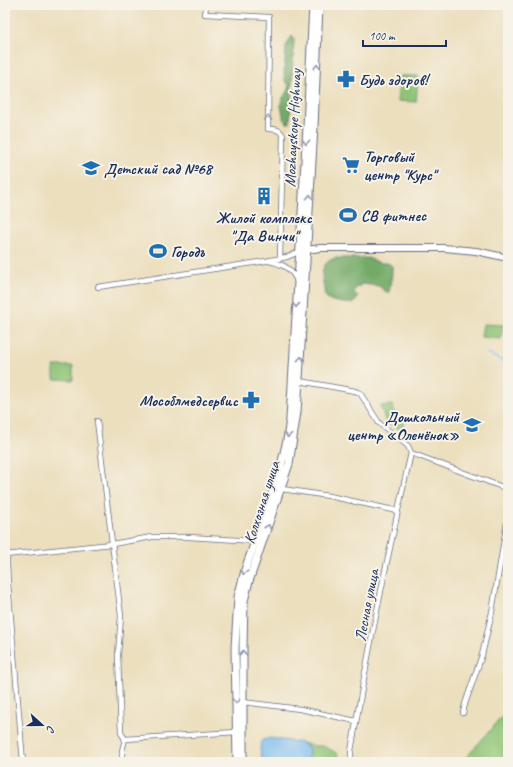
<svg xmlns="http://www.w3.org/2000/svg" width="513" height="767" font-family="Caveat,sans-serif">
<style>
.green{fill:#8fc476;stroke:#557a6a}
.forest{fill:#73aa67;stroke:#476c62}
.water{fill:#7cbdf1;stroke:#4c76a8}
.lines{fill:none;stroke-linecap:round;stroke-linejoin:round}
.stream{stroke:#7cbdf1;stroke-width:1.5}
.minor-casing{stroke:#646d80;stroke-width:6}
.secondary-casing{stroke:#646d80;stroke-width:8}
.primary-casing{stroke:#646d80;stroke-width:9}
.minor{stroke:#fff;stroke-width:4.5}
.secondary{stroke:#fff;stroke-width:6}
.primary{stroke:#fff;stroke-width:7}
.oneway{stroke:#8d97ae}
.labels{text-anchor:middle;stroke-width:4;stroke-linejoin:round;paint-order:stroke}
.poi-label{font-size:16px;font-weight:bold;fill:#1b2f5e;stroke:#f7f3e8;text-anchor:start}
.street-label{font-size:16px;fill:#1b2f5e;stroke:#f7f3e8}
</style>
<rect width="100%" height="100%" fill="#f7f3e8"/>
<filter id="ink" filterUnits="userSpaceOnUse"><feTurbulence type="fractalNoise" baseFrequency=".025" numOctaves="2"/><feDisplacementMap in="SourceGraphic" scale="8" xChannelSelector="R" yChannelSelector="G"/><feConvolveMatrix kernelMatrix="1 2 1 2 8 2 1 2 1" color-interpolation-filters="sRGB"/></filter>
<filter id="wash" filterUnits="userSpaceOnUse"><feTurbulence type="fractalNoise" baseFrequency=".012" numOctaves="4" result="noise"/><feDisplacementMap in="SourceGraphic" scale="16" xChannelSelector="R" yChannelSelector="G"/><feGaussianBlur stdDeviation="0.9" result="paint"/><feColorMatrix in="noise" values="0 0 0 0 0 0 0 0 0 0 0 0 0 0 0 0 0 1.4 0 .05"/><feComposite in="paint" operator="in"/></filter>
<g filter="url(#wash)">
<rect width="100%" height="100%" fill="#ecdfbe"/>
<!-- green -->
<path class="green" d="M400 76H418L416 102 397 101Z
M483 324 503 325 501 339 481 337Z
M54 366H73V380L54 379Z
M392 405C394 413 399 417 405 421L401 430 386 422 380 406Z
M508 710V762H463V761Z
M303 743 315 746H324L338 754 340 762H317L304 760 309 756 308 747Z"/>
<!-- forest -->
<path class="forest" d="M292 36 294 39 290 123H287L283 119C284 113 280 108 281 103 282 97 288 92 289 85L285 81 284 75 286 46Z
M335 258H368L380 263H388L392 266V274L389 293 385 291 379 286 362 284 355 289 354 293 358 296C357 300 356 302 352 303 347 304 329 302 326 297 324 295 324 291 324 288 321 275 320 263 335 258Z"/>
<!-- water -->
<path class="water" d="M270 738 303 743 310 751C309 754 308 757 305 759 298 764 272 763 263 761 260 754 259 746 262 740Z"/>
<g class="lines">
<!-- stream -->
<path class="stream" d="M487 353 508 364"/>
</g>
</g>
<g filter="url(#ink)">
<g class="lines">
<!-- minor casing -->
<g class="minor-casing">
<path id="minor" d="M206 5 205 14 269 17 268 129C275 129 280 129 283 136L280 258
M269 261C283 264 291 268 297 281
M98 287 266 261 287 257 301 251
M300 381 355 391 360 393 379 423 408 446 411 453
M97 421 121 616 118 655 121 733 125 739
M411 453 505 488 508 491
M282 489 329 496 398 511
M5 525 8 584 23 762
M5 555 112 544 152 537H189L255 541
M243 702 300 709 356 721
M463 713 465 704 482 655 492 612 508 516
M125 739 237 732
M122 762V751L125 739
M351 762V751C368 651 388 552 411 453"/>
</g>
<!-- secondary casing -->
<g class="secondary-casing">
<path id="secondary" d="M307 250 320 248H444L476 251 508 258"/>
</g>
<!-- primary casing -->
<g class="primary-casing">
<path id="primary" d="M237 762 235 648 238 597 246 567 279 474 287 440 290 419 307 127 313 5
M243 762V647L244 601 249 581 289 464 297 412 314 127 319 5"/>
</g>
<!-- minor -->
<use href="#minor" class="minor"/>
<!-- secondary -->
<use href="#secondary" class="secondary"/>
<!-- primary -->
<use href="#primary" class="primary"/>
</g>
<!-- one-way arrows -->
<defs><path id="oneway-chevron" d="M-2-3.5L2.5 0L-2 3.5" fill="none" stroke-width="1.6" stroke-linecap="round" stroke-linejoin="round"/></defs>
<g class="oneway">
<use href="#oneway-chevron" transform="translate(317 67) rotate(-88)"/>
<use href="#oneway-chevron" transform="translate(268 118) rotate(-89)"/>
<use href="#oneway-chevron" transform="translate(306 142) rotate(94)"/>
<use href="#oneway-chevron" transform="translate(310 197) rotate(-87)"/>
<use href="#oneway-chevron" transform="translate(296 305) rotate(92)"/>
<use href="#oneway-chevron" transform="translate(301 359) rotate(-87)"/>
<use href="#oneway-chevron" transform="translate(288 435) rotate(97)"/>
<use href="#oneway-chevron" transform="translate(268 527) rotate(-71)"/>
<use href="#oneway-chevron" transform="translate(244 572) rotate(108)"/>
<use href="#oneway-chevron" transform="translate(243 653) rotate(-90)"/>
<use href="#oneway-chevron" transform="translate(236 701) rotate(89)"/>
</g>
</g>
<!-- icons -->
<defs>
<g id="pharmacy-bare" transform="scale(1.38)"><path d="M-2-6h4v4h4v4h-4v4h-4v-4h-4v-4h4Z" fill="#1f6fb2" stroke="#f7f3e8" stroke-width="2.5" paint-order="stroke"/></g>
<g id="supermarket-bare" transform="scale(1.38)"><path d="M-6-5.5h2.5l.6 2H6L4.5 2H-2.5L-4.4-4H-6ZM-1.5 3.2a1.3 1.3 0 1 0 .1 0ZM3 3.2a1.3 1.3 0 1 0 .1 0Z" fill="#1f6fb2" stroke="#f7f3e8" stroke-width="2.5" paint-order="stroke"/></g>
<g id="school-bare" transform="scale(1.38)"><path d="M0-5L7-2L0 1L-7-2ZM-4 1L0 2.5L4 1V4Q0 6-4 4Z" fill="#1f6fb2" stroke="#f7f3e8" stroke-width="2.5" paint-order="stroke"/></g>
<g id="building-bare" transform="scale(1.38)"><path d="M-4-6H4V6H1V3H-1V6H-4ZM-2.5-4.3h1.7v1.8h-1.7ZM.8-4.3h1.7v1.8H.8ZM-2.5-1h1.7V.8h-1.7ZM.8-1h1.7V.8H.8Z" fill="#1f6fb2" stroke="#f7f3e8" stroke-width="2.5" paint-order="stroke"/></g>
<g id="stadium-bare" transform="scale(1.38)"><path d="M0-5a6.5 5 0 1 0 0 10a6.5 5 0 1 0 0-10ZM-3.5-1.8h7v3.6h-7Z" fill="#1f6fb2" stroke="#f7f3e8" stroke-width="2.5" paint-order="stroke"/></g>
</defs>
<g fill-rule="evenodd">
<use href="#pharmacy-bare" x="346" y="79"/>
<use href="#supermarket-bare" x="351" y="165"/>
<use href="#school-bare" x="91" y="168"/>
<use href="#building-bare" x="264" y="196"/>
<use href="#stadium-bare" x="348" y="215"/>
<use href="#stadium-bare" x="158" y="251"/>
<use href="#pharmacy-bare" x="251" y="400"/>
<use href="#school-bare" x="472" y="425"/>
</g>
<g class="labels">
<!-- poi labels -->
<g class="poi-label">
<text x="359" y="85">Будь здоров!</text>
<text x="364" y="162">Торговый<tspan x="364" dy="18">центр "Курс"</tspan></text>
<text x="104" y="174">Детский сад №68</text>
<text x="361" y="221">СВ фитнес</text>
<text x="264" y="223" text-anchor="middle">Жилой комплекс<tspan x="264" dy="18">"Да Винчи"</tspan></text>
<text x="171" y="257">Городъ</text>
<text x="238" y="406" text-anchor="end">Мособлмедсервис</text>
<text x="459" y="422" text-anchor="end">Дошкольный<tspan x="459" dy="18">центр «Оленёнок»</tspan></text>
</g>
<!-- street labels -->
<g class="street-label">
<text transform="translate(292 128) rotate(-87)" y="6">Mozhayskoye Highway</text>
<text transform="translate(261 502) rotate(-72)" y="6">Колхозная улица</text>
<text transform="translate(366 605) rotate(-79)" y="6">Лесная улица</text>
</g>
</g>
<!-- margin -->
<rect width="513" height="767" fill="none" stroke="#f7f3e8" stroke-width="20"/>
<!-- north arrow -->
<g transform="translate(42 725) rotate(111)" stroke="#f7f3e8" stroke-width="3" paint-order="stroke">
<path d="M0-3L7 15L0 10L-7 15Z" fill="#1b2f5e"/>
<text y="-6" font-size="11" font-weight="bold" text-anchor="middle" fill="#1b2f5e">С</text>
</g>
<!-- scale -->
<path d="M363 40v6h83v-6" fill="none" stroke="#1b2f5e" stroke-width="2"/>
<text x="369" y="40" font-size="12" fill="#1b2f5e" stroke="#f7f3e8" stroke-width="3" paint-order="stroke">100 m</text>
</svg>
